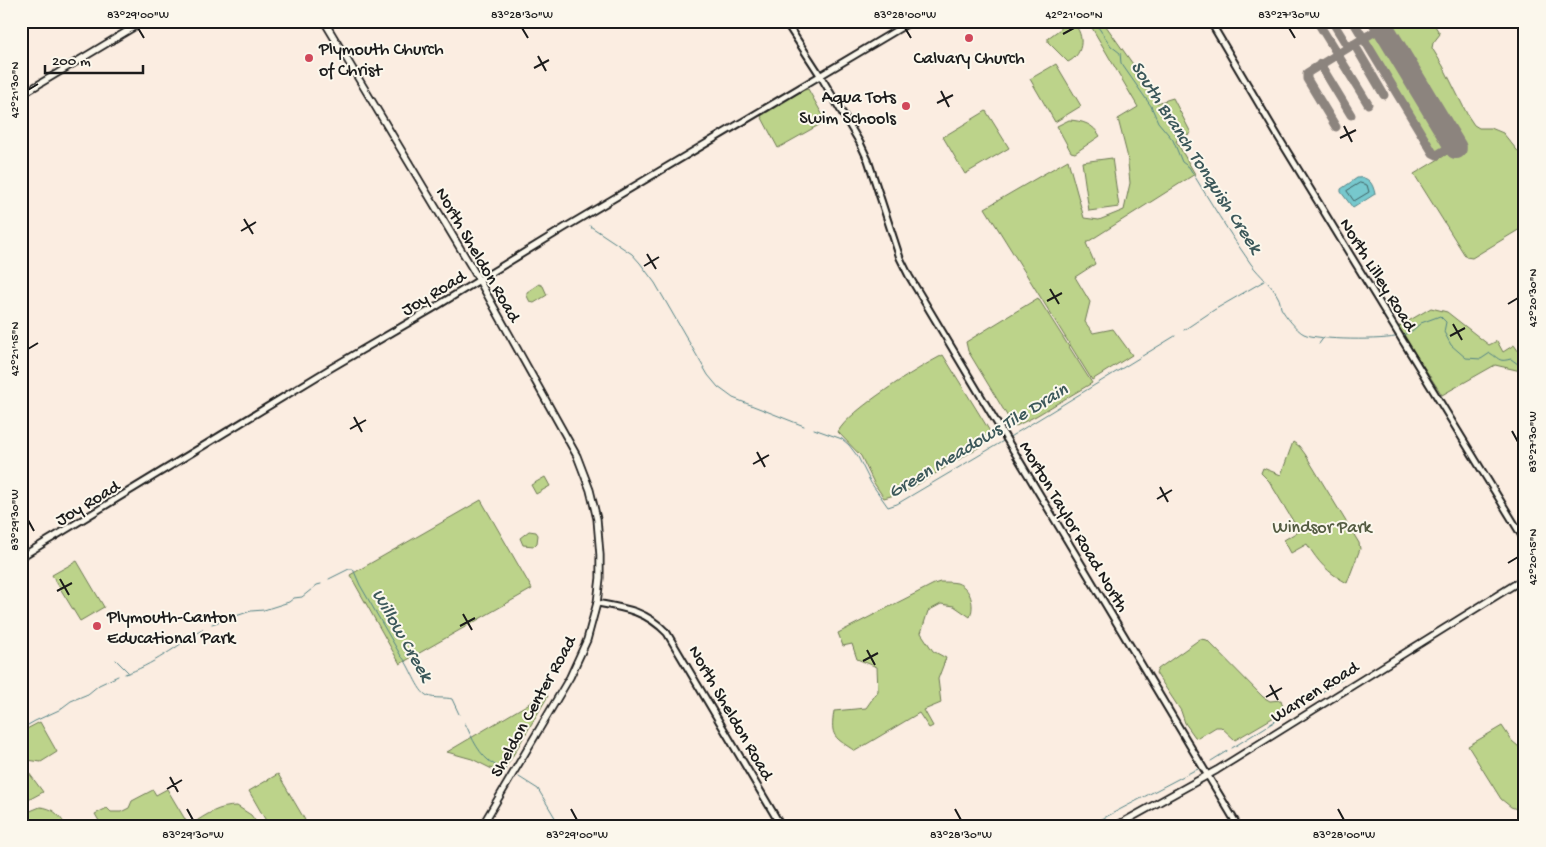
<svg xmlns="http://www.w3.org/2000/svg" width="1546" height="847" font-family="'Gochi Hand',sans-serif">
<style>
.green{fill:#bcd38a;stroke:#6c7853}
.water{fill:#77c8cd;stroke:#538386}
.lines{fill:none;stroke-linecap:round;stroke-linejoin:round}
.shore{stroke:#406163;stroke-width:1}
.stream{stroke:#538386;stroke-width:1}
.taxiway{stroke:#8c847e;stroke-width:9}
.runway{stroke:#8c847e;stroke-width:22}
.tertiary-casing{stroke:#1c1c1c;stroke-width:9}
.secondary-casing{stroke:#1c1c1c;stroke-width:9}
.tertiary{stroke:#fbf7ec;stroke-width:5}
.secondary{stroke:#fbf7ec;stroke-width:5.5}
.ticks{fill:none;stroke:#1c1c1c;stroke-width:2}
.poi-dot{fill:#d1495b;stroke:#fbf7ec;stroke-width:2}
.labels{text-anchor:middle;stroke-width:4;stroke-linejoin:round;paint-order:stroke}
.poi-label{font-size:18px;fill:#1c1c1c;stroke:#fbf7ec;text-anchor:start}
.street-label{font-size:18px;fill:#1c1c1c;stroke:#fbf7ec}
.park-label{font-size:18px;fill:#545c42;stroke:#fbf7ec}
.water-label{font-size:19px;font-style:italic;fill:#3c585a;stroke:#fbf7ec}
.neatline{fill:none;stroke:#1c1c1c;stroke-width:2}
.ticks-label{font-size:12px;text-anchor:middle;fill:#1c1c1c}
</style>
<rect width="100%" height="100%" fill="#fbede1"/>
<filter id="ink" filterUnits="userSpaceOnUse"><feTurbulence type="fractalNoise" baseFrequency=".02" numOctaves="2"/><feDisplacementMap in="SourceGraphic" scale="10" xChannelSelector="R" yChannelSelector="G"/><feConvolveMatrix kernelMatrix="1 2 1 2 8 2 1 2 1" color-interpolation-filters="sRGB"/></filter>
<g filter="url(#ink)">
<!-- green -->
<path class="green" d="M1071 21C1085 32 1085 54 1068 62L1048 42V38Z
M1088 21H1110L1106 26 1147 84 1157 103 1173 98 1191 133 1176 141 1195 174 1086 243 1095 264 1075 277 1090 302 1085 322 1093 333 1113 329 1132 355 1092 380 985 208 1068 160 1084 218 1099 220 1124 210 1130 183 1127 154 1118 119 1138 107Z
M1386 21H1432L1440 34 1433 43 1432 48 1443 66 1468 116 1474 125 1479 128H1491L1503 133 1525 160V226L1472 258 1466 257 1414 174 1462 145Z
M1377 33 1446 145 1443 149 1436 152 1431 146 1370 46 1368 39Z
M1056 64 1081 106 1055 122 1030 79Z
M808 89 826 121 778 148 761 116 804 90Z
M986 111 1009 148 965 174 943 137Z
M1069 120C1083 121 1093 124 1100 136L1075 153 1071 152 1057 126Z
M1112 158 1119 207 1089 211 1082 162Z
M539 284 543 286 547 295 534 303 530 302 527 296V292Z
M1038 298 1092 383 1036 416 1014 427 968 351 966 342Z
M1431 308 1447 312 1489 345 1497 341 1503 352 1514 345 1519 352 1525 351V372L1495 365 1442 395 1398 327Z
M943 355 994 438 905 492 884 498 874 483 861 456 838 432C848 411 919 367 943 355Z
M1293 442 1299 446 1305 454 1359 543 1360 549 1347 583C1327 572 1319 563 1307 544L1291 553 1284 540 1299 531 1269 481 1261 473 1263 468 1281 475Z
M545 477 550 486 536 494 531 485Z
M481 500 532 589 400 664 350 575Z
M529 531 536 532 538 535 537 543 534 546 523 545 520 538Z
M77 561 104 607 80 621 52 575Z
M940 582C946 582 952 582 957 583 971 588 975 605 970 617L954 606 941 604 928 611 921 633 933 651 946 658 938 679 941 703 924 710 933 726 929 728 919 713 855 751C834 737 830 737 834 711L866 708 878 691 877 667 857 659 852 644 843 646 838 633 934 584Z
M1200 639 1207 640 1263 697 1270 701 1281 700 1283 707 1281 713 1235 740 1221 727H1216L1198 738 1195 737 1185 723 1181 711 1156 673 1158 669Z
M545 694 548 696 502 774 472 759 447 752Z
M40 722 57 752 41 762 21 759V732Z
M1502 726 1512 741 1525 752V812L1511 807 1501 799 1468 746Z
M21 769 29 773 43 792 21 804Z
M278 774 305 820 296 826H269L249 791Z
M167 789 189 826H102L95 814 107 808 111 812H121L129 808 132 801 153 790 156 795Z
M237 806 251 815 259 826H194L192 824C207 814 219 806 237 806Z
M40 807C53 808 58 814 65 824L62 826H30L23 814Z"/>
<!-- water -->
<path class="water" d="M1357 178C1369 176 1373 184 1375 194L1353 208 1341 192V189Z"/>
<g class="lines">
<!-- shore -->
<path class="shore" d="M1360 183 1367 185 1369 192 1354 201 1347 191Z"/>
<!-- stream -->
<path class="stream" d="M1094 21 1111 46 1120 53 1121 63 1151 106 1158 122 1173 140 1182 162 1189 167C1209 200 1229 233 1251 264 1259 275 1273 286 1278 297 1280 300 1280 304 1281 308 1284 314 1297 331 1304 334 1316 340 1385 341 1399 336
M590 226 632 254 640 263 655 283 708 375 718 387 733 398 804 426
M1184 330 1214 310 1264 281
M1403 335 1412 331 1421 323 1440 316 1446 322 1444 332 1451 345 1466 358 1481 359 1490 353C1501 360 1499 362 1511 359L1522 367H1525
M1319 344 1324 337
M814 429 842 439 849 445 858 457 871 483 888 507 897 504 1005 440
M1008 438 1175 336
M329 579 349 569H353L360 585 401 656C410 664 417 692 428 696 435 699 445 697 452 699L459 714
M212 624 251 611 264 610 289 602 294 598 302 597 317 585 321 584
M116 660 128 672
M125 674C150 667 180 644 203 629
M465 723C472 738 479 756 495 765 499 767 502 767 506 769
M21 729 35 721 59 710 71 701 88 694 99 685 118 676
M1232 748 1343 679
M1211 761 1227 751
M1196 770 1198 769
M519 777 538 789 560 826
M1100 820 1195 770"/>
<!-- taxiway -->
<path class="taxiway" d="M1317 21 1368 104
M1332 21 1348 47
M1353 21 1433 153 1437 155 1454 145
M1354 44 1384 95
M1320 64 1351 115
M1336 127 1307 79V73L1382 27"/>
<!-- runway -->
<path class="runway" d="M1379 21 1456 148"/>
<!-- tertiary casing -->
<g class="tertiary-casing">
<path id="tertiary" d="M785 21 820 75 860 143 868 160 900 258 909 276 1238 826
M1210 21 1279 138 1525 541
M21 557 331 368 432 309 564 228 912 21
M597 603C626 608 646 611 667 633L781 826"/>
</g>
<!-- secondary casing -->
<g class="secondary-casing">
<path id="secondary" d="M324 21 475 273 577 456 590 490 597 519 600 555V578L597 603 587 640 570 677 482 826
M21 95 144 21
M1116 826 1217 770 1525 578"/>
</g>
<!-- tertiary -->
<use href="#tertiary" class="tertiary"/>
<!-- secondary -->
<use href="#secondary" class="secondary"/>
</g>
</g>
<!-- ticks -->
<path class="ticks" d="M138 28 144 38M522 28 528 38M905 28 911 38M1289 28 1295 38M1063 34 1074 28M538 56 546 71M534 68 549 60M28 90 38 84M941 91 949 107M937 103 953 95M1344 126 1352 142M1340 138 1356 130M244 219 253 234M241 231 256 222M647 254 656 269M644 266 659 257M1050 289 1059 304M1047 301 1062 293M1508 304 1518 298M1453 324 1462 340M1450 336 1465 328M28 349 38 343M354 417 362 432M350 429 366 420M1512 431 1518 442M757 452 765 467M753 464 769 455M1160 487 1168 502M1157 499 1172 490M28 520 34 531M1508 563 1518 557M60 579 69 595M57 591 72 583M463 614 472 630M460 626 475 618M867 650 875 665M863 661 878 653M1270 685 1278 700M1266 697 1282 688M170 777 178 792M167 789 182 780M187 809 193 820M571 809 577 820M955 809 961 820M1338 809 1344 820"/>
<!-- markers -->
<g class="poi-dot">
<circle cx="969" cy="38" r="5"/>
<circle cx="309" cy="58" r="5"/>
<circle cx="906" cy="106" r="5"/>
<circle cx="97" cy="626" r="5"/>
</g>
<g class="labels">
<!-- poi labels -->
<g class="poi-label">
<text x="319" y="54">Plymouth Church<tspan x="319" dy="21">of Christ</tspan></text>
<text x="969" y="63" text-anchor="middle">Calvary Church</text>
<text x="896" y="102" text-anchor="end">Aqua Tots<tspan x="896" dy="21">Swim Schools</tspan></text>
<text x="107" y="622">Plymouth-Canton<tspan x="107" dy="21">Educational Park</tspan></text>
</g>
<!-- street labels -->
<g class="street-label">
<text transform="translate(479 254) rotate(60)" y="6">North Sheldon Road</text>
<text transform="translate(1379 274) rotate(58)" y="6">North Lilley Road</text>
<text transform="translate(433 292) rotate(-31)" y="6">Joy Road</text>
<text transform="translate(87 502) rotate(-31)" y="6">Joy Road</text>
<text transform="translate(1075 526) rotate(59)" y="6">Morton Taylor Road North</text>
<text transform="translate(1314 691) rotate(-32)" y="6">Warren Road</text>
<text transform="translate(532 706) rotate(-61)" y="6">Sheldon Center Road</text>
<text transform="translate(732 712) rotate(60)" y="6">North Sheldon Road</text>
</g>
<!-- park labels -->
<g class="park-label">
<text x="1322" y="532">Windsor Park</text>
</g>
<!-- water labels -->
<g class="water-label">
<text transform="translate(1198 156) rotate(57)" y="7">South Branch Tonquish Creek</text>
<text transform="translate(977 439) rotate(-31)" y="7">Green Meadows Tile Drain</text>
<text transform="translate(404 634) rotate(60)" y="7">Willow Creek</text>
</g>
</g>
<!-- margin -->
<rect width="1546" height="847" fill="none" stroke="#fbf7ec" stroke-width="55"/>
<!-- scale -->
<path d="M45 65v8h98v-8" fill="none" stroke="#1c1c1c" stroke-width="2.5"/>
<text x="52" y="65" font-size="15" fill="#1c1c1c" stroke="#fbf7ec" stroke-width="4" paint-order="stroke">200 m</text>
<rect x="28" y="28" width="1490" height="792" class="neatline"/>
<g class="ticks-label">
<text x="138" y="18">83°29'00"W</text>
<text x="522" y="18">83°28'30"W</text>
<text x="905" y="18">83°28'00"W</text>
<text x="1074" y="18">42°21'00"N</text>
<text x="1289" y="18">83°27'30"W</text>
<text transform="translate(14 90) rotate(-90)" y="4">42°21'30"N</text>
<text transform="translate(1532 298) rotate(-90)" y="4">42°20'30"N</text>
<text transform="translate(14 349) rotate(-90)" y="4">42°21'15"N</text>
<text transform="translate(1532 442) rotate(-90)" y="4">83°27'30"W</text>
<text transform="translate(14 520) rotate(-90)" y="4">83°29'30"W</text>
<text transform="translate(1532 557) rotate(-90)" y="4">42°20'15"N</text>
<text x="193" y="838">83°29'30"W</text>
<text x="577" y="838">83°29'00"W</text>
<text x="961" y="838">83°28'30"W</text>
<text x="1344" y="838">83°28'00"W</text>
</g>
</svg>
